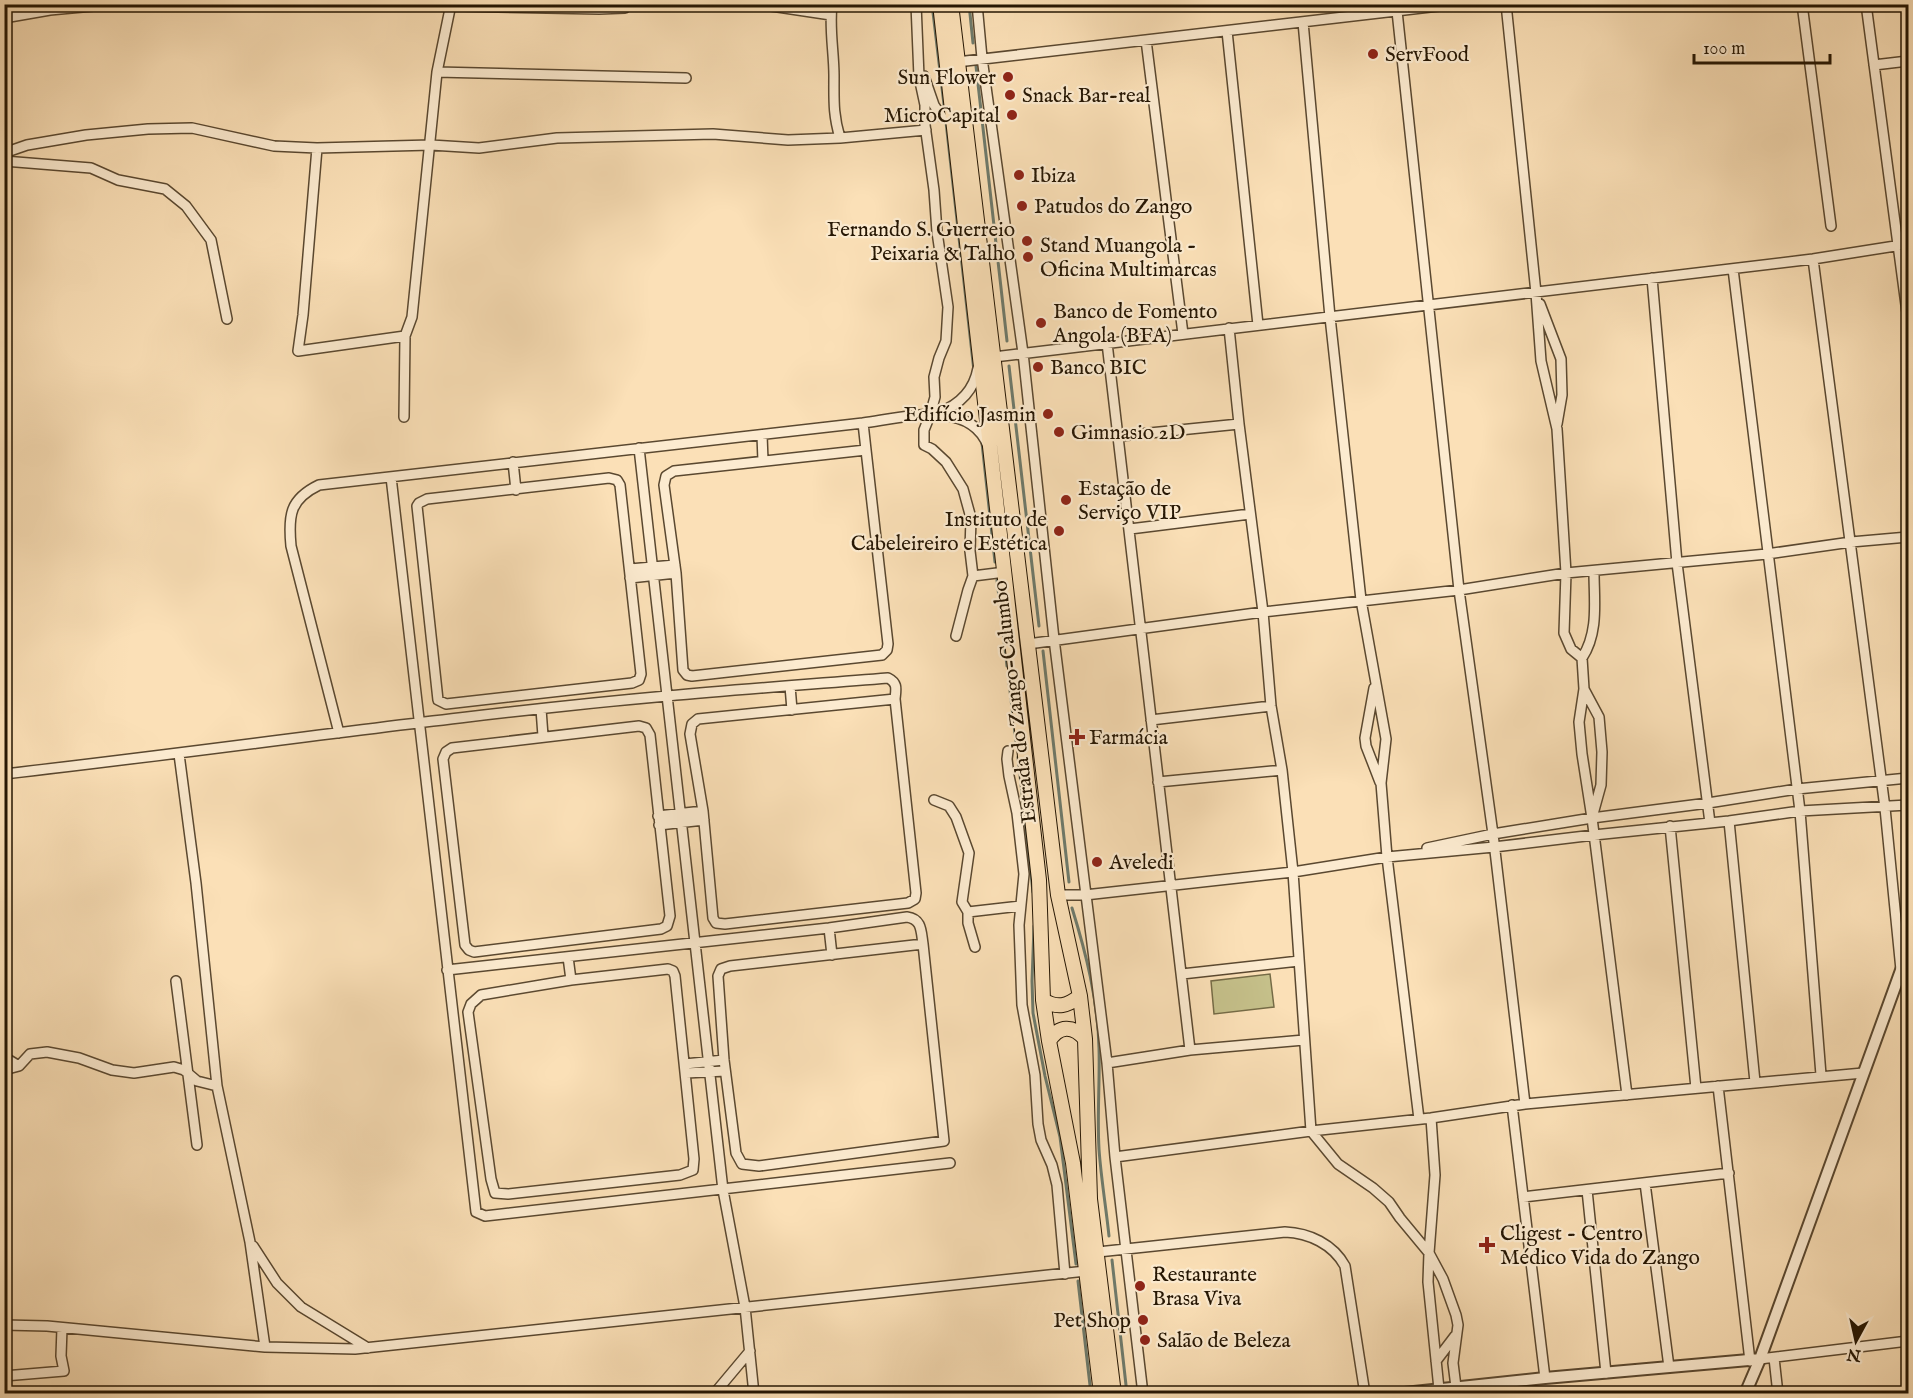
<svg xmlns="http://www.w3.org/2000/svg" width="1913" height="1398" font-family="'IM FELL English',serif">
<style>
.green{fill:#c5c08a;stroke:#756b46;stroke-width:1.5}
.lines{fill:none;stroke-linecap:round;stroke-linejoin:round}
.stream{stroke:#6e7a6b;stroke-width:3}
.minor-casing{stroke:#5a4830;stroke-width:12}
.tertiary-casing{stroke:#5a4830;stroke-width:14}
.primary-casing{stroke:#251603;stroke-width:16}
.minor{stroke:#fcebd0;stroke-width:9}
.tertiary{stroke:#fcebd0;stroke-width:10}
.primary{stroke:#fbe0b7;stroke-width:14}
.poi-dot{fill:#8f2418;stroke:#fcebd0;stroke-width:2}
.labels{text-anchor:middle;stroke-width:4.5;stroke-linejoin:round;paint-order:stroke}
.poi-label{font-size:21px;fill:#251603;stroke:#fcebd0;text-anchor:start}
.street-label{font-size:21px;fill:#251603;stroke:#fcebd0}
</style>
<rect width="100%" height="100%" fill="#fbe0b7"/>
<filter id="stains"><feTurbulence type="fractalNoise" baseFrequency=".00333" numOctaves="4"/><feColorMatrix values="0 0 0 0 .2 0 0 0 0 .09 0 0 0 0 .02 0 0 0 .5 -.17"/></filter>
<radialGradient id="worn" r=".72"><stop offset=".6" stop-color="#630" stop-opacity="0"/><stop offset="1" stop-color="#630" stop-opacity=".3"/></radialGradient>
<!-- green -->
<path class="green" d="M1270 974 1274 1007 1214 1014 1211 981Z"/>
<g class="lines">
<!-- stream -->
<path class="stream" d="M932 4 945 113
M969 4 973 43
M976 66 1007 341
M946 122 974 371
M1009 366 1039 626
M982 443 995 562
M997 580 1007 666
M1043 651 1069 882
M1009 682 1016 742
M1018 757 1033 892
M1072 908C1086 953 1098 1000 1099 1048 1100 1081 1097 1115 1099 1149 1101 1178 1106 1207 1109 1236
M1034 926 1032 981 1033 1013 1045 1076 1060 1137 1076 1264
M1112 1260 1127 1394
M1078 1281 1091 1394"/>
<!-- minor casing -->
<g class="minor-casing">
<path id="minor" d="M172 4H175
M758 4 831 15
M832 4C829 28 834 52 834 76 834 101 833 114 840 138L926 130
M916 4 919 77 925 105V125L934 190 937 232 948 307 946 341 939 358 934 377 935 397 930 415 924 430V445L932 449 946 462 963 489 971 518 970 551 973 576 968 590 956 636
M977 4 982 58 1023 353 1054 639 1107 1063 1115 1157 1143 1394
M1506 4 1536 293 1541 361 1557 429 1566 573 1564 633 1571 649 1582 658 1584 689 1579 722 1582 754 1592 818 1627 1095
M1802 4 1831 226
M1866 4 1908 320
M451 6 599 9 625 8 628 4
M1397 11 1459 590 1493 834 1525 1104
M4 18 50 10 115 4
M1303 22 1330 317 1361 600 1386 739 1381 783 1387 857 1419 1119
M1227 31 1258 325
M1146 40 1183 334
M957 62 1456 4
M1874 65 1908 61
M437 72 686 78
M924 76 934 105 942 117
M317 148 303 315 298 351 405 336 412 317 437 72 451 4
M4 153 27 145 86 135 148 129 192 128 274 146 317 148 431 145 479 148 557 138 713 134 788 140 840 138
M4 161 91 168 118 180 165 189 186 206 211 240 227 319
M1813 259 1885 808 1901 970
M1733 269 1800 811 1821 1075
M1652 278 1677 563 1710 823
M1540 304 1561 359 1562 395 1557 424
M1229 328 1239 424 1263 612 1271 706 1282 770 1293 872 1311 1131 1338 1164 1373 1188 1389 1202 1400 1218 1429 1253 1428 1282 1439 1389
M1107 343 1190 1050
M994 357 1813 259 1908 244
M938 413C959 405 974 391 978 368
M404 417 405 336
M863 423C901 418 970 398 988 446
M762 435 763 461
M1120 436 1239 424
M639 448 723 1190 745 1307 754 1394
M513 462 516 490
M391 477 476 1212 485 1216 950 1163
M609 478 617 480 620 485 641 674 639 680 632 683 446 704 438 700 417 506 419 503 427 499Z
M1130 529 1250 514
M630 569 675 565
M973 576 1005 572
M630 578 676 573
M1028 644 1263 612 1459 590 1566 573 1767 554 1851 542 1908 537
M1582 658C1599 632 1594 601 1594 572
M790 686 792 710
M1374 688 1365 738 1366 746 1380 782
M1584 689 1599 717 1602 752 1601 785 1593 814
M541 709 543 736
M1151 720 1271 706
M639 726 646 728 650 735 670 916 667 926 661 929 474 952 469 950 465 945 443 759 446 752 452 748Z
M339 733 291 546C288 515 290 499 319 485L863 423 866 450 888 644 887 650 882 655 692 676 687 675 683 670 676 573 664 485 666 476 674 471 866 450
M1008 751 1007 759 1009 776 1017 813 1024 874 1019 925 1022 1005 1035 1075 1038 1124 1041 1140 1052 1165 1057 1185 1065 1274
M179 754 196 883 217 1086 250 1242 265 1347
M4 774C225 749 445 716 667 696 741 689 815 684 888 678 898 683 896 689 895 699L916 893 915 899 908 903 725 924 716 923 713 918 703 811 690 734 692 724 698 719 895 699
M1158 782 1282 770
M934 800 949 806 956 817 969 853 962 902 968 912V923L975 947
M658 816 703 811
M1729 821 1755 1082
M659 825 704 820
M1670 826 1696 1088
M1427 848 1493 834 1592 818 1708 803 1797 789 1908 778
M1058 895H1085L1293 872 1387 857 1494 847 1594 835 1729 821 1800 811 1908 805
M968 912 1020 906
M829 928 832 955
M923 944 944 1141 759 1166 742 1164 736 1153 724 1060 718 976 721 969 730 966Z
M568 957 571 980
M668 969 673 971 675 976 694 1159 693 1170 680 1175 508 1194 495 1193 491 1179 468 1012 471 1004 481 995 571 980Z
M447 970 829 928 907 917C922 919 921 931 923 944
M1182 974 1299 961
M176 981 197 1145
M4 1057 19 1066
M1107 1063 1190 1050 1304 1040
M685 1064 724 1060
M4 1070 19 1066 30 1054 47 1052 79 1058 112 1070 134 1073 174 1067 184 1070 197 1081 217 1086
M686 1073 725 1071
M1718 1086 1750 1361
M1512 1105 1545 1378
M1431 1118 1435 1175 1429 1253 1443 1279 1456 1315 1458 1325 1453 1363 1456 1387
M1115 1157 1311 1131 1431 1118 1525 1104 1863 1073
M1645 1183 1669 1367
M1587 1190 1606 1373
M1523 1197 1729 1173
M253 1246 277 1283 301 1307 368 1348
M1098 1252 1285 1232C1309 1233 1333 1244 1345 1266L1365 1394
M4 1325 47 1326 265 1347 355 1349 1086 1271
M1774 1358 1778 1394
M1760 1359 1908 1341
M1436 1361 1455 1336
M4 1376 64 1371 61 1356 62 1328
M714 1394 750 1351
M1886 1394 1908 1391"/>
</g>
<!-- tertiary casing -->
<g class="tertiary-casing">
<path id="tertiary" d="M1395 1394 1545 1378 1760 1359
M1745 1394 1760 1359 1908 951"/>
</g>
<!-- primary casing -->
<g class="primary-casing">
<path id="primary" d="M940 4 1039 880 1043 1000 1049 1041 1073 1163 1101 1394
M951 4 1058 895 1080 996 1085 1039 1090 1199 1114 1394
M1043 1000C1058 1009 1067 1006 1080 996
M1049 1041C1059 1025 1073 1025 1085 1039"/>
</g>
<!-- minor -->
<use href="#minor" class="minor"/>
<!-- tertiary -->
<use href="#tertiary" class="tertiary"/>
<!-- primary -->
<use href="#primary" class="primary"/>
</g>
<!-- markers -->
<g class="poi-dot">
<circle cx="1373" cy="54" r="6"/>
<circle cx="1008" cy="77" r="6"/>
<circle cx="1010" cy="95" r="6"/>
<circle cx="1012" cy="115" r="6"/>
<circle cx="1019" cy="175" r="6"/>
<circle cx="1022" cy="206" r="6"/>
<circle cx="1027" cy="241" r="6"/>
<circle cx="1028" cy="257" r="6"/>
<circle cx="1041" cy="323" r="6"/>
<circle cx="1038" cy="367" r="6"/>
<circle cx="1048" cy="414" r="6"/>
<circle cx="1059" cy="432" r="6"/>
<circle cx="1066" cy="500" r="6"/>
<circle cx="1059" cy="531" r="6"/>
<path d="M1074 728h6v6h6v6h-6v6h-6v-6h-6v-6h6z"/>
<circle cx="1097" cy="862" r="6"/>
<path d="M1484 1236h6v6h6v6h-6v6h-6v-6h-6v-6h6z"/>
<circle cx="1140" cy="1286" r="6"/>
<circle cx="1143" cy="1320" r="6"/>
<circle cx="1145" cy="1340" r="6"/>
</g>
<g class="labels">
<!-- poi labels -->
<g class="poi-label">
<text x="1385" y="61">ServFood</text>
<text x="996" y="84" text-anchor="end">Sun Flower</text>
<text x="1022" y="102">Snack Bar-real</text>
<text x="1000" y="122" text-anchor="end">MicroCapital</text>
<text x="1031" y="182">Ibiza</text>
<text x="1034" y="213">Patudos do Zango</text>
<text x="1015" y="236" text-anchor="end">Fernando S. Guerreio<tspan x="1015" dy="24">Peixaria &amp; Talho</tspan></text>
<text x="1040" y="252">Stand Muangola -<tspan x="1040" dy="24">Oficina Multimarcas</tspan></text>
<text x="1053" y="318">Banco de Fomento<tspan x="1053" dy="24">Angola (BFA)</tspan></text>
<text x="1050" y="374">Banco BIC</text>
<text x="1036" y="421" text-anchor="end">Edifício Jasmin</text>
<text x="1071" y="439">Gimnasio 2D</text>
<text x="1078" y="495">Estação de<tspan x="1078" dy="24">Serviço VIP</tspan></text>
<text x="1047" y="526" text-anchor="end">Instituto de<tspan x="1047" dy="24">Cabeleireiro e Estética</tspan></text>
<text x="1089" y="744">Farmácia</text>
<text x="1109" y="869">Aveledi</text>
<text x="1500" y="1240">Cligest - Centro<tspan x="1500" dy="24">Médico Vida do Zango</tspan></text>
<text x="1152" y="1281">Restaurante<tspan x="1152" dy="24">Brasa Viva</tspan></text>
<text x="1131" y="1327" text-anchor="end">Pet Shop</text>
<text x="1157" y="1347">Salão de Beleza</text>
</g>
<!-- street labels -->
<g class="street-label">
<text transform="translate(1014 702) rotate(-97)" y="7">Estrada do Zango-Calumbo</text>
</g>
</g>
<!-- margin -->
<rect width="1913" height="1398" fill="none" stroke="#fbe0b7" stroke-width="24"/>
<rect x="6" y="6" width="1901" height="1386" fill="none" stroke="#251603" stroke-width="3"/>
<rect x="12" y="12" width="1889" height="1374" fill="none" stroke="#251603" stroke-width="1.5"/>
<!-- north arrow -->
<g transform="translate(1856 1341) rotate(188)" stroke="#fcebd0" stroke-width="4.5" paint-order="stroke">
<path d="M0-4.5L10 22L0 15L-10 22Z" fill="#251603"/>
<text y="-9" font-size="16" font-weight="bold" text-anchor="middle" fill="#251603">N</text>
</g>
<!-- scale -->
<path d="M1694 54v9h136v-9" fill="none" stroke="#251603" stroke-width="3"/>
<text x="1703" y="54" font-size="18" fill="#251603" stroke="#fcebd0" stroke-width="4.5" paint-order="stroke">100 m</text>
<rect width="100%" height="100%" filter="url(#stains)"/>
<rect width="100%" height="100%" fill="url(#worn)"/>
</svg>
